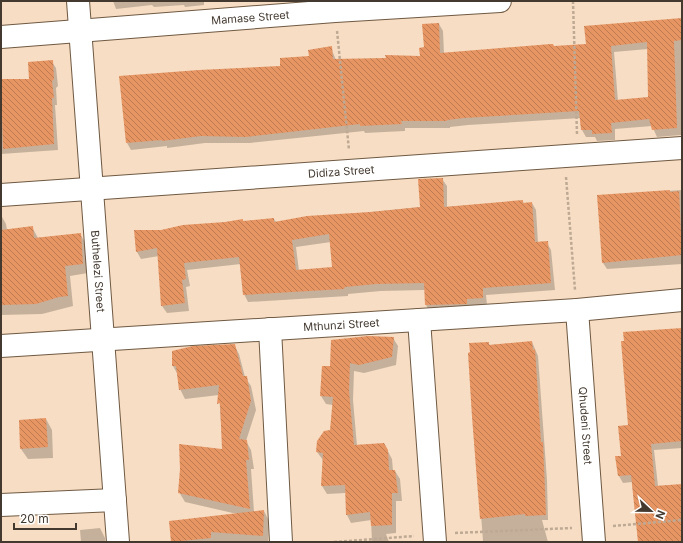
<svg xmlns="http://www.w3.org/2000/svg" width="683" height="543" font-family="Inter,sans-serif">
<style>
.shadow{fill:#0003;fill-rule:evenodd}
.building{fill:url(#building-back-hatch);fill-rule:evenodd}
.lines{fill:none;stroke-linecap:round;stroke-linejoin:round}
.minor-casing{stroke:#6f5942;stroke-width:24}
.path{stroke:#bea994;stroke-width:2.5;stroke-dasharray:3 2;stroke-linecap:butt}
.minor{stroke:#fff;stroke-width:22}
.labels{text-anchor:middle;stroke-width:3.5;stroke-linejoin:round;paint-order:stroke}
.street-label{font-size:11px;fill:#43392f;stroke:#fff}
</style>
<defs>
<pattern id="building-back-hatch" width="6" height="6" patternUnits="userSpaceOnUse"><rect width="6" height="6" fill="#e79563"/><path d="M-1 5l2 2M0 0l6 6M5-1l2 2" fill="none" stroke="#bd7b52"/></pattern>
</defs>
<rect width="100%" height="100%" fill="#f7ddc3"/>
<!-- shadow -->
<path class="shadow" d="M113 1H214H204V5L185 7 184 5 154 7 152 5 116 9Z
M682 19 681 135 657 137 652 126 615 129V140L597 141 595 137H586L582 130 581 118 468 125 450 127V128H405V131L365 133 364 131 250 143H205L167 148V146L131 150 127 143 281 67 331 48 336 60 421 57 439 24 443 31 444 54 587 45ZM648 49 649 98 618 101 614 52Z
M52 62 56 68 58 86 56 88 57 105H55L58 150 1 154V80H30Z
M442 179 447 186V207L523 201 524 204 532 203 536 210 538 243H547L551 250 555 290 486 295 487 305 430 312 426 305 425 290 381 291 348 294V296L248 302 244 294 241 264 187 270 190 286 186 287 189 311 167 313 162 306 159 256 141 259 137 252 161 231 243 220 244 222 274 219 276 222 421 207ZM331 242 333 268 299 271 296 247Z
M682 190V264L607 269 603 263 598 196Z
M1 215 6 224 7 230 32 227 38 238 80 234 86 244 88 273 70 276 73 306 42 314 1 315Z
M682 329V448L654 450 658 486 682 485V542H639L632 482 623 483 619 476 617 457H622L629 426Z
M393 338 398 346 396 365 364 373 354 371 353 400 357 446 384 444 392 459 393 471H395L400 479 402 501H396V533L386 534 389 542H372L371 520 351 523 347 515 346 493 327 494 322 486 323 460 317 452 331 431 333 405 326 404 321 396 323 367H331Z
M532 342 538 356 547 480 548 520H542L548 542H451L483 541 469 353 488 343 490 345Z
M234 345 239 354 245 377 251 386 256 410 246 441 251 450 254 469H251L254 512 264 511 269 521 268 542H172L170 522 237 514 185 502 179 492 181 469 223 450 219 395 185 399 180 389 178 375 173 366V352Z
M46 419 52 430 53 458 28 459 21 449Z
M100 528 105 538V542H81L80 530Z"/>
<!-- building -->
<path class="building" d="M682 18V40L674 41 677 128 652 130 649 119 611 123 612 133 592 134V130H581L579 111 464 118 447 120V121H401L402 124 360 126V124L246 137 201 136 162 141V140L126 143 119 76 199 70 280 66V58L309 56 308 50 332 46 333 59 386 58 385 55 420 56 419 48 424 47 422 24 439 23 440 53 551 44H553L554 46 586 44 584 26ZM647 42 648 97 615 100 611 46Z
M53 60 54 79 52 81 54 98H52L54 144 3 149 1 79H29L28 62Z
M443 178 444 207 523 200V203L532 202 535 242 548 241 551 283 483 288V298L467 299V304L425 305 424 283 376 284 345 287 344 289 243 295 239 257 184 263 186 279 182 280 185 303 161 306 157 248 136 252 134 230H161L183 225 225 222 243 219V221L274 218V222L307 216 370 212 420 207 418 179ZM329 234 332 267 296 270 292 240Z
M670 190V192L679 191 682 255 602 263 597 195Z
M33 226 34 238 81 233 83 264 65 266 68 296 59 297 36 304 1 305V230Z
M682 328V441L651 444 655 486 682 484V542H638L631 475 618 476 615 456H621L618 426 628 425 621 341H624L623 332Z
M368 336 394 337 392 357 359 365 350 363 349 391 354 445 384 443 388 450 389 470H395L398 493H392V525L371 526 370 512 346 515 345 485 321 486 323 453 316 452 317 441 324 431 330 430 333 397 320 396 322 366H330L331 340Z
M532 341 533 350 535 349 541 442H543L546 515 525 516V514L480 519 472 417 468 353 470 352 469 343 489 342V345Z
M235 344 243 376H247L251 401 239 439 247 440 249 460H246L250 509 178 493 180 469 179 444 222 449 220 403 217 404 219 385 179 390 176 366H172V351L193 346Z
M46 418 48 447 20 449 19 420Z
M264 510 263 536 211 532V538L171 542 169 521Z"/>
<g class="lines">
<!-- minor casing -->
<g class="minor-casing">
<g id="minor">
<path id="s1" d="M78 1 118 542"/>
<path id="s2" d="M1 37 335 11 500 1"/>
<path id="s3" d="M1 195 682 148"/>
<path id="s4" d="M577 310 594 542"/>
<path d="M419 320 435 542"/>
<path d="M270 329 281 542"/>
<path id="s5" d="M1 346 577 310 682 300"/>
<path d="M1 505 115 500"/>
</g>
</g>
<!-- path -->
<path class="path" d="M573 1 577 134
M337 31 349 150
M566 177 575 290
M613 526 682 520
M455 533 572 528
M334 542 414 536"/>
<!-- minor -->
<use href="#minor" class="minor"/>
</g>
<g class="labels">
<!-- street labels -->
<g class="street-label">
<text dy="4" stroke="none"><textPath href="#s2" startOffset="250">Mamase Street</textPath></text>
<text dy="4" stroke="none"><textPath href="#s3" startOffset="341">Didiza Street</textPath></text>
<text dy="4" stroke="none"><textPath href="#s1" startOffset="271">Buthelezi Street</textPath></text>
<text dy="4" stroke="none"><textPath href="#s5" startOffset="341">Mthunzi Street</textPath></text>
<text dy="4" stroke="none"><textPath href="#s4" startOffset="116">Qhudeni Street</textPath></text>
</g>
</g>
<!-- border -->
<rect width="683" height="543" fill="none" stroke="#43392f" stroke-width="4"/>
<!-- north arrow -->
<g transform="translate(651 511) rotate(112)" stroke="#ffffff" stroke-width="3" paint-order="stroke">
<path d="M0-3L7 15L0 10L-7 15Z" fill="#43392f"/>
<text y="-6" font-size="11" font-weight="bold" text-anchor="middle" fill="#43392f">N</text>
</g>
<!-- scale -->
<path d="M14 523v6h62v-6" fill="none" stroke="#43392f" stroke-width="2"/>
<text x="20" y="523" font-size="12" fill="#43392f" stroke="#ffffff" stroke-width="3" paint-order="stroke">20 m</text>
</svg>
